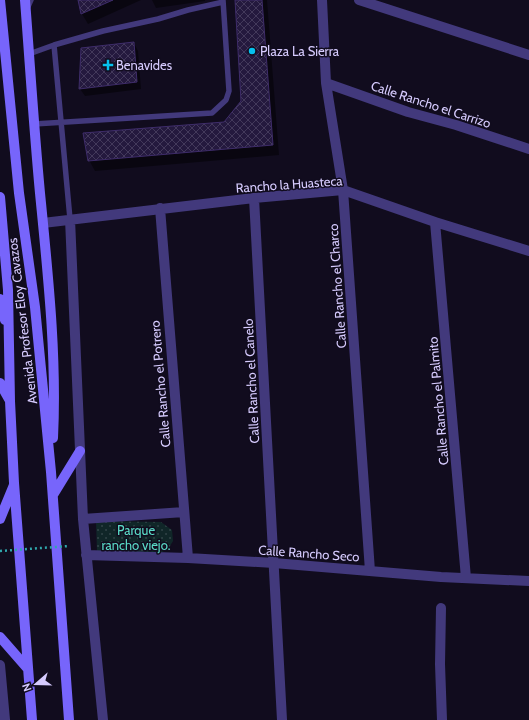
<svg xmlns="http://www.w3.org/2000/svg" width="529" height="720" font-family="Cabin,sans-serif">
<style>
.park{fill:url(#park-dots)}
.shadow{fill:#0007}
.building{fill:url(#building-cross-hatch);stroke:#3e2c6a}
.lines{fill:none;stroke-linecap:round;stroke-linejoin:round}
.service{stroke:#42397c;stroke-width:5.5}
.minor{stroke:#42397c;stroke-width:10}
.secondary{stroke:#7765fb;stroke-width:10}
.path-bridge{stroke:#30a7ac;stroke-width:2.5;stroke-dasharray:2 3;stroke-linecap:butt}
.poi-dot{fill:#06c0ee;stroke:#110c1e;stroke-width:1.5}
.labels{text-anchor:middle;stroke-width:3;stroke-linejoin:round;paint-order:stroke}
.poi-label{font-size:13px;fill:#d6cbfe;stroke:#110c1e;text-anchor:start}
.street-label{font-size:13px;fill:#d6cbfe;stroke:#110c1e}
.park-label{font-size:13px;fill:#5adbc7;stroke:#110c1e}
</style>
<defs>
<pattern id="park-dots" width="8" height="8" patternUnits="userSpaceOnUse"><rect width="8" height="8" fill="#102628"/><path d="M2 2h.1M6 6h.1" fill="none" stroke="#324448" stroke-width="1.8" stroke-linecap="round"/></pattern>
<pattern id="building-cross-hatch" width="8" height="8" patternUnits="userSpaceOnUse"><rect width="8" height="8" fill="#24193e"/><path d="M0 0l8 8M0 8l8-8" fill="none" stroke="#43395b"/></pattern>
</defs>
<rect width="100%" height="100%" fill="#110c1e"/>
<!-- park -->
<path class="park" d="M96 521 161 522 172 530 173 541 168 549 158 554 97 551Z"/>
<!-- shadow -->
<path class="shadow" d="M79 0H141L88 24 82 14Z
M152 0H205V1L156 8Z
M236 0H267L279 155 95 171 89 160 225 123 242 102Z
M134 43 138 51 141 89 85 96 80 89Z"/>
<!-- building -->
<path class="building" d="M78 0H113L81 14Z
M235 0H262L273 145 88 161 83 133 224 122 241 101Z
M134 42 137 82 79 89 81 48Z"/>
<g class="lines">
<!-- service -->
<path class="service" d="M27 9 31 0
M54 45 70 219
M29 54 54 45 103 31 158 19 188 10 223 2
M34 124 212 113 226 100 229 91 223 0"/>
<!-- minor -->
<path class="minor" d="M322 0 326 83 343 190 370 571
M359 0 529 55
M326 83 408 112 456 125 529 149
M254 198 282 720
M160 208 188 558
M70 219 83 519 103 720
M435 222 466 578
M43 223 254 198 343 190 435 222 529 251
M83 519 184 512
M86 555 188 558 274 563 441 577 529 581
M441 608 440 664 442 720
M0 665 5 720"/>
<!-- secondary -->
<path class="secondary" d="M0 0 19 193 35 307 51 472 69 720
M25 0C30 65 34 129 40 193 48 275 57 357 53 438
M0 197 8 290 10 401 14 483 32 720
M0 299 5 320
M0 383 9 399
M53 495 80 451
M0 519 14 485
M0 637 28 669"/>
<!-- path-bridge -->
<path class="path-bridge" d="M0 551 69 546"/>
</g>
<!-- markers -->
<g class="poi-dot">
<circle cx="252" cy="51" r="4"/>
<path d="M106 59h4v4h4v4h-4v4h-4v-4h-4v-4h4z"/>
</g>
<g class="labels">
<!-- poi labels -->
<g class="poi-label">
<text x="260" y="56">Plaza La Sierra</text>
<text x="116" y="70">Benavides</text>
</g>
<!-- street labels -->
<g class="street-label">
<text transform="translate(431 104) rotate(18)" y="5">Calle Rancho el Carrizo</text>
<text transform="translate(289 184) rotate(-4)" y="5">Rancho la Huasteca</text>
<text transform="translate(337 286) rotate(-94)" y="5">Calle Rancho el Charco</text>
<text transform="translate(22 321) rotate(-97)" y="5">Avenida Profesor Eloy Cavazos</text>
<text transform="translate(251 381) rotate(-93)" y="5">Calle Rancho el Canelo</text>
<text transform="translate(160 384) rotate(-95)" y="5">Calle Rancho el Potrero</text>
<text transform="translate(438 401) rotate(-95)" y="5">Calle Rancho el Palmito</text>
<text transform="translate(309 553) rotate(4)" y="5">Calle Rancho Seco</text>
</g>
<!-- park labels -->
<g class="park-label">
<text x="136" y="535">Parque<tspan x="136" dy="15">rancho viejo.</tspan></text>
</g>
</g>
<!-- north arrow -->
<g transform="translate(36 684) rotate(250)" stroke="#110c1e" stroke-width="3" paint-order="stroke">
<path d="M0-3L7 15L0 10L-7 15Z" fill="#d6cbfe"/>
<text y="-6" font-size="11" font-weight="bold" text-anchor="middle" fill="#d6cbfe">N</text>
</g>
</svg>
